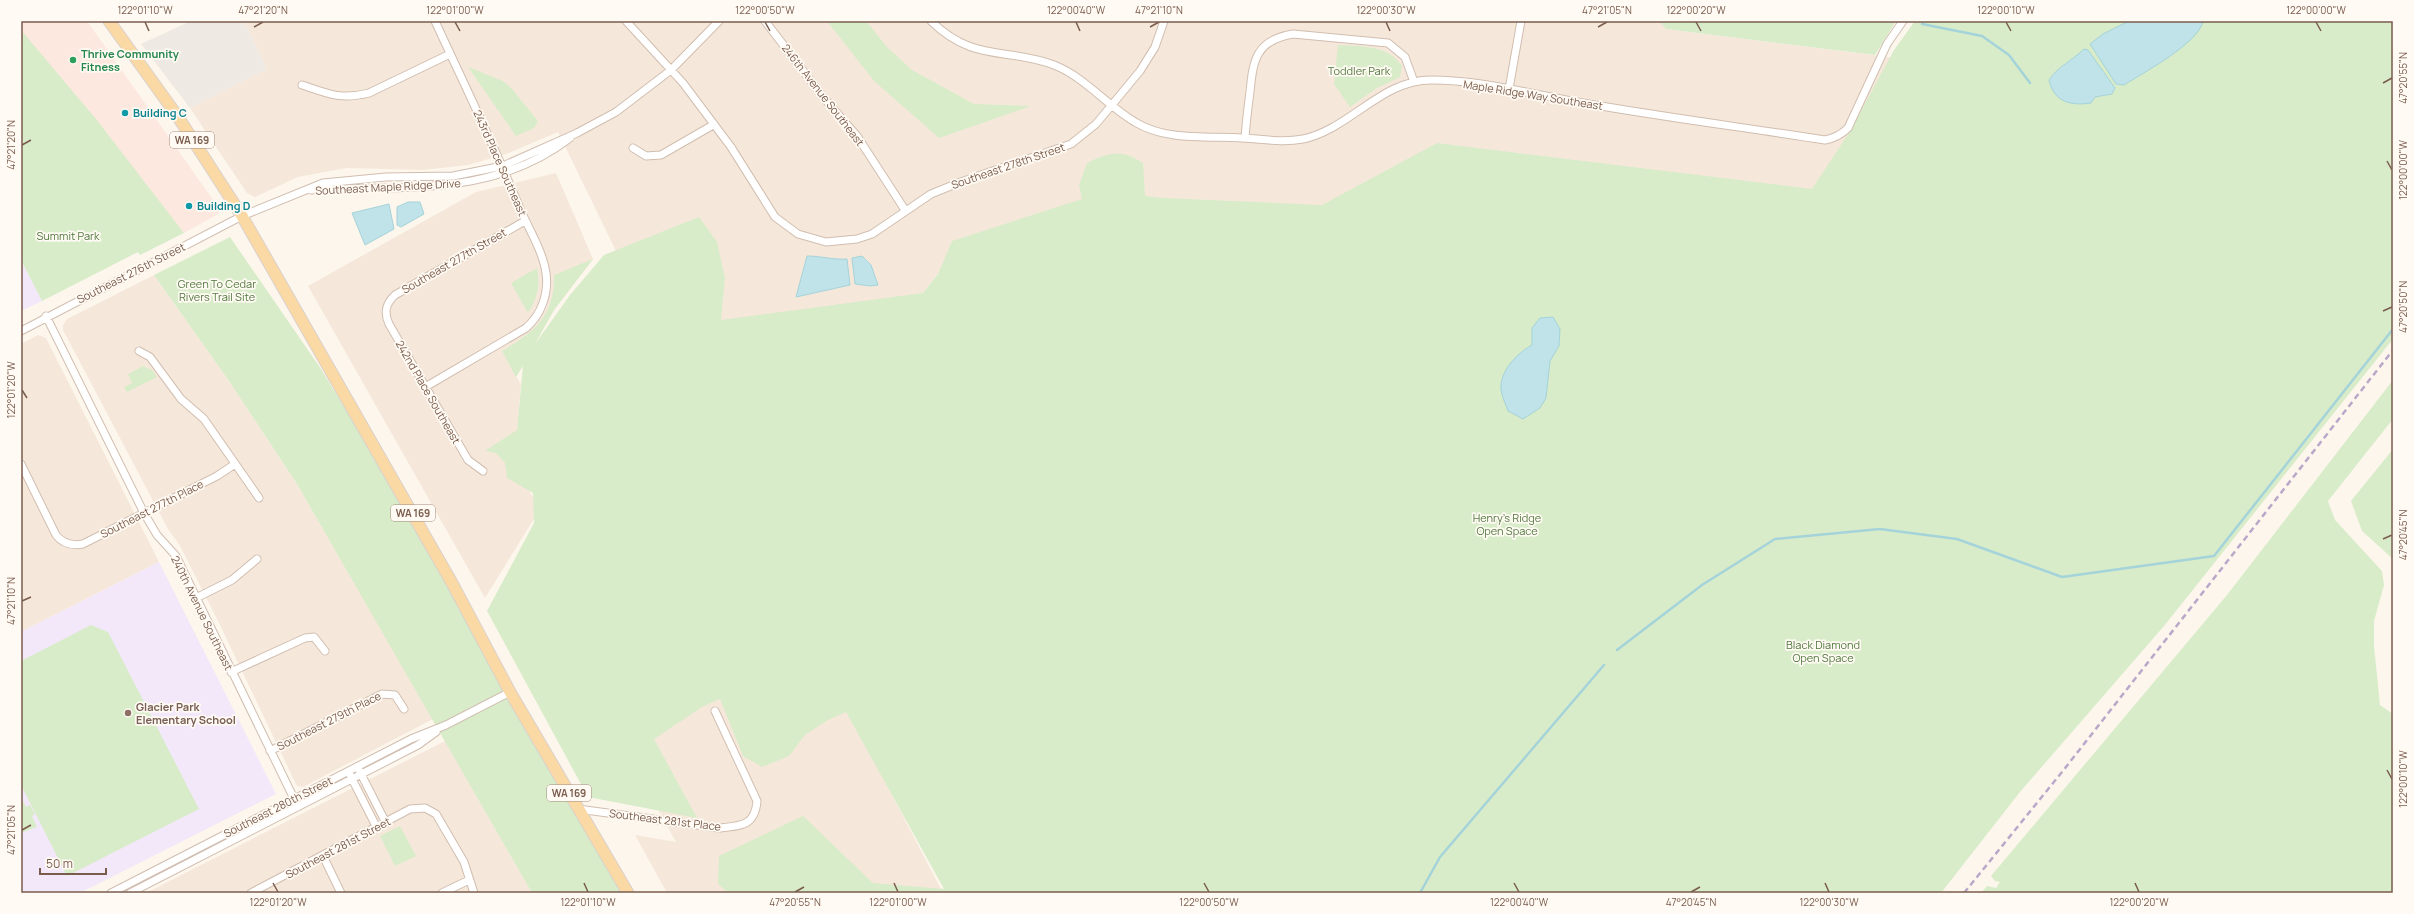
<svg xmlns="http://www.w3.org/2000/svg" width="2414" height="914" font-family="Manrope,sans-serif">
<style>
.residential{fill:#f5e8da}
.commercial{fill:#fde8e0}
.industrial{fill:#efe9e4}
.education{fill:#f3e8fa}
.green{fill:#d8ecc9}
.water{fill:#bfe3e8;stroke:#a5d3da}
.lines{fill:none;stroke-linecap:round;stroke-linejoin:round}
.stream{stroke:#a5d3da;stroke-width:2.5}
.minor-casing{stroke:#d1beb0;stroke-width:9}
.primary-casing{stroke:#dad1cd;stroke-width:13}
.minor{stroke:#fff;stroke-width:7}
.primary{stroke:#fbd9a5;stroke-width:11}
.rail{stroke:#b9a8c9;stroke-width:2.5;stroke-dasharray:6 4;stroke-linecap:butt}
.ticks{fill:none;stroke:#7a5c4d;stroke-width:1.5}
.leisure-dot{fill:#2e9e5b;stroke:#fffaf3;stroke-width:1.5}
.culture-dot{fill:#0f9aa8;stroke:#fffaf3;stroke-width:1.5}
.education-dot{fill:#8d6e63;stroke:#fffaf3;stroke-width:1.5}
.labels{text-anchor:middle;stroke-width:3.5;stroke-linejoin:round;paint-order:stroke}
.shield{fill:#fffaf3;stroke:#a28b7f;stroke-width:1}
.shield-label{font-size:10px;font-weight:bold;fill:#7a5c4d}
.leisure-label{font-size:11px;font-weight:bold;fill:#27864d;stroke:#fffaf3;text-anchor:start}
.park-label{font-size:11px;fill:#537a41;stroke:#fffaf3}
.street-label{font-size:11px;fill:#7a5c4d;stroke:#fffaf3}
.culture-label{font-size:11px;font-weight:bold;fill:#0d838f;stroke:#fffaf3;text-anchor:start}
.education-label{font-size:11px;font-weight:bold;fill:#785e54;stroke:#fffaf3;text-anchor:start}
.neatline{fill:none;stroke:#7a5c4d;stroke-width:1.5}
.ticks-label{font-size:10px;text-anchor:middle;fill:#7a5c4d}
</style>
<rect width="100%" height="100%" fill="#fdf6ec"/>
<!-- residential -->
<path class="residential" d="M244 21H1659L1666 29 1896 58 1815 191 1317 208 965 238 923 293 658 337 558 132 506 154 468 165 424 170 346 168 298 177 255 197 247 193 190 108 267 69Z
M556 173 593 259 554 310 516 376 521 384 517 430 511 460 540 509 485 598 308 286 476 192Z
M154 275 229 381 297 484 433 719 303 787 297 786 294 780 219 623 179 544 169 531 63 330V325L67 319Z
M38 335 46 338 159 562 21 632V344Z
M722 468 943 893H667L635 835 676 842 528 575Z
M445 741 532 893H146Z"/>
<!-- commercial -->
<path class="commercial" d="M21 21H87L218 207V214L184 233 75 96 21 31Z"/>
<!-- industrial -->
<path class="industrial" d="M191 21H244L267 69 190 108 141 44Z"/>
<!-- education -->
<path class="education" d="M21 260 42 301 21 311Z
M159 562 276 794 80 893H21V632Z"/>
<!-- green -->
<path class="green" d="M827 21H866L887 47 912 70 974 104 1031 106 939 138 874 81Z
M1659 21H1896L1875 55 1666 29Z
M1915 21H2393V339L2164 626 2020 792 1941 893H728L718 884 719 856 803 816 873 883 944 889 846 712 828 720 805 735 789 756 762 767 743 756 720 699 702 707 654 739 697 818 588 797 487 611 534 523 533 493 507 478 505 463 496 453 485 451 517 430 523 366 516 377 502 351C534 332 555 316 554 275L593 259 554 310 535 344 570 295 604 255 699 217 717 242 725 278 721 320 923 293 938 274 952 241 1082 199 1079 185 1087 163C1110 152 1121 149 1143 163L1145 196 1164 198 1322 205 1437 143 1812 189 1850 131 1894 50Z
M21 30 96 119 184 233 140 255 138 252 42 301 21 260Z
M1338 45C1362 47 1387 44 1402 66L1400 77 1377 88 1350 107 1334 84Z
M468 67 503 81 512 89 538 121 534 128 516 136Z
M230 237 319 366 384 472 624 893H532L297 484 229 381 154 275Z
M537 268C540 286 538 297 528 313L511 283Z
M143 366 152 370 157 377 127 392 124 387 132 383 128 374Z
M2393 380V419L2328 501 2335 520 2382 571 2384 585 2374 621V646L2380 705 2393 714V893H1981L1987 886 1996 888 2000 882 1995 881 1991 876 2227 595Z
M2393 449V559L2362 531 2351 501Z
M91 625 108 632 199 809 67 876 21 785V661Z
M21 797 26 807 30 805 35 814 32 816 37 827 21 833Z
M400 826 416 856 395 866 380 836Z"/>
<!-- water -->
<path class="water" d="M2129 21H2203C2199 43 2143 73 2124 85L2116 84 2090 44 2103 34Z
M2084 49 2088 50 2115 88 2112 94 2095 97 2091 103C2070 106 2054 102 2049 80 2057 67 2073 60 2084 49Z
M408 202H420L424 214 401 227 397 225V207Z
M389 204 394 229 365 245 352 213Z
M807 256C821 256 833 260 847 259L850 285 796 297Z
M862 256 871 265 878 285 870 286 855 284 852 258Z
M1553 317 1560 329 1559 346 1550 361 1546 398 1540 408 1523 419 1508 411C1506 405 1502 397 1501 390 1499 372 1517 353 1532 345V328L1540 318Z"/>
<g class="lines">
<!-- stream -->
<path class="stream" d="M1922 24 1982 36 2009 55 2030 83
M1617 650 1702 585 1775 539 1880 529 1957 539 2062 577 2214 556 2393 329
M1420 893 1440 857 1604 665"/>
<!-- minor casing -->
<g class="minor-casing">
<path id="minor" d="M626 21 683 83 731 147 775 217 798 234 826 242 857 239 872 234 931 194 958 183 1071 144 1096 124 1140 71 1155 47 1164 21
M765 21 824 98 857 136 905 210
M931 21C974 63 1006 47 1054 65 1085 77 1106 105 1135 122 1165 141 1208 136 1242 138 1263 139 1282 143 1303 139 1350 129 1381 80 1431 80 1486 80 1540 97 1595 105 1671 118 1748 128 1825 140 1835 138 1841 135 1848 128L1887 44 1903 21
M302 85C328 94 341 100 369 93L450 54
M1509 89 1521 21
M1245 138C1246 123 1248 107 1250 92 1253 60 1256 40 1293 34L1388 43 1405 57 1414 82
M633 148 646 156 661 155 713 125
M311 190C404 185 492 198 570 138
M46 316 144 513 157 535 176 556 298 807
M21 331 242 216 323 183 386 177 453 176 503 166 577 133 616 112 671 70 719 21
M139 351 150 357 181 399 204 419 259 498
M427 386 526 328C541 315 549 294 546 273 543 252 530 231 521 211 495 147 464 84 435 21
M21 464 56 535C63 544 72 546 83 544L217 476 235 464
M483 471 468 460 389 324C384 313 385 304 395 295L525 221
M196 598 232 580 257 559
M231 672 305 638 314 637 325 651
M270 751 382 694 395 695 404 709
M359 770 386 823
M350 775 377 828
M578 809 719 828C741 826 755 826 757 801L715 711
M323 856 341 893
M111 893 411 739 446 725 510 692
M130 893 418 745 436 732
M251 893 410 809 425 808 436 814 464 862 474 893
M442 893 469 880"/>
</g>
<!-- primary casing -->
<g class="primary-casing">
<path id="primary" d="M109 21 178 117 242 216 452 583 510 692 628 893"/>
</g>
<!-- minor -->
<use href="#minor" class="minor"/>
<!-- primary -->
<use href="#primary" class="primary"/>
<!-- rail -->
<path class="rail" d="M1964 893 2062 772 2393 350"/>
</g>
<!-- ticks -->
<path class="ticks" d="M145 22 149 31M455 22 460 31M765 22 770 31M1076 22 1080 31M1386 22 1390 31M1696 22 1701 31M2006 22 2011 31M2316 22 2321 31M254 27 263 22M1150 27 1159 22M1598 27 1607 22M2383 83 2392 78M22 145 31 140M2387 161 2392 170M2383 311 2392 307M22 390 27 398M2383 539 2392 535M22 601 31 597M2387 770 2392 779M22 830 31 825M273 883 278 892M584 883 588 892M894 883 898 892M1204 883 1209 892M1514 883 1519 892M1825 883 1829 892M2135 883 2139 892M795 892 804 887M1691 892 1700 887"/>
<!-- markers -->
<circle class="leisure-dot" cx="73" cy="60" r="4"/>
<g class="culture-dot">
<circle cx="125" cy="113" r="4"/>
<circle cx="189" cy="206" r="4"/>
</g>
<circle class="education-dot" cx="128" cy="713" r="4"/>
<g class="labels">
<!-- shield labels -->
<g class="shield">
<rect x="170" y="132" width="44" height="16" rx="3"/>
<rect x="391" y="505" width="44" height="16" rx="3"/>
<rect x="547" y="785" width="44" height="16" rx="3"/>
</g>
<g class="shield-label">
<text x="192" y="144">WA 169</text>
<text x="413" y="517">WA 169</text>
<text x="569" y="797">WA 169</text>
</g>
<!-- leisure labels -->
<g class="leisure-label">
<text x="81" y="58">Thrive Community<tspan x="81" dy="13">Fitness</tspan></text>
</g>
<!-- park labels -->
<g class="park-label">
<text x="1359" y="75">Toddler Park</text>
<text x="68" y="240">Summit Park</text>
<text x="217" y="288">Green To Cedar<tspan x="217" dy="13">Rivers Trail Site</tspan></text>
<text x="1507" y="522">Henry's Ridge<tspan x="1507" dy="13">Open Space</tspan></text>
<text x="1823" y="649">Black Diamond<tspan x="1823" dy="13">Open Space</tspan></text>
</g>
<!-- street labels -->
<g class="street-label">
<text transform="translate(823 95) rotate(52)" y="4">246th Avenue Southeast</text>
<text transform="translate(1533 95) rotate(9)" y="4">Maple Ridge Way Southeast</text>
<text transform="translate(500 163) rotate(66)" y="4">243rd Place Southeast</text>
<text transform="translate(1008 166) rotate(-19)" y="4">Southeast 278th Street</text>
<text transform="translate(388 187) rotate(-3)" y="4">Southeast Maple Ridge Drive</text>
<text transform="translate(454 261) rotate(-30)" y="4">Southeast 277th Street</text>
<text transform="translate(131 273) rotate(-27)" y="4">Southeast 276th Street</text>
<text transform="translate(428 392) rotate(60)" y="4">242nd Place Southeast</text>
<text transform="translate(152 509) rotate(-27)" y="4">Southeast 277th Place</text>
<text transform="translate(202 613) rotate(64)" y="4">240th Avenue Southeast</text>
<text transform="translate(329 721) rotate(-27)" y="4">Southeast 279th Place</text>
<text transform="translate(278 807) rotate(-27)" y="4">Southeast 280th Street</text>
<text transform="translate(665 820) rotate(7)" y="4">Southeast 281st Place</text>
<text transform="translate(338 848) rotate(-28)" y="4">Southeast 281st Street</text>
</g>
<!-- culture labels -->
<g class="culture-label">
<text x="133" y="117">Building C</text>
<text x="197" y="210">Building D</text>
</g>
<!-- education labels -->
<g class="education-label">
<text x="136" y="711">Glacier Park<tspan x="136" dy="13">Elementary School</tspan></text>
</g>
</g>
<!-- border -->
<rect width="2414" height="914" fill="none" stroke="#fffaf3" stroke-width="44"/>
<!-- scale -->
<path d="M40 868v6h66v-6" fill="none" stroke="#7a5c4d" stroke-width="2"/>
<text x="46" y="868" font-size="12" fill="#7a5c4d" stroke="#fffaf3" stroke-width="3" paint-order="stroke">50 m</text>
<rect x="22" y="22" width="2370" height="870" class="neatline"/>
<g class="ticks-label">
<text x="145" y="14">122°01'10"W</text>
<text x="263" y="14">47°21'20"N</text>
<text x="455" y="14">122°01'00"W</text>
<text x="765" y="14">122°00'50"W</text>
<text x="1076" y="14">122°00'40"W</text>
<text x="1159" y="14">47°21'10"N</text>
<text x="1386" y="14">122°00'30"W</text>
<text x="1607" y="14">47°21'05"N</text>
<text x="1696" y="14">122°00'20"W</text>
<text x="2006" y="14">122°00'10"W</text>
<text x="2316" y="14">122°00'00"W</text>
<text transform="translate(2403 78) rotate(-90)" y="4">47°20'55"N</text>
<text transform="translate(11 145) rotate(-90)" y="4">47°21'20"N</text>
<text transform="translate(2403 170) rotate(-90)" y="4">122°00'00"W</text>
<text transform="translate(2403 307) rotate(-90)" y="4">47°20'50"N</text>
<text transform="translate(11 390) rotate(-90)" y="4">122°01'20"W</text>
<text transform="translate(2403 535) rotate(-90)" y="4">47°20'45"N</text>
<text transform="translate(11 601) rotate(-90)" y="4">47°21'10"N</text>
<text transform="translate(2403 779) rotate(-90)" y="4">122°00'10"W</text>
<text transform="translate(11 830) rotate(-90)" y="4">47°21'05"N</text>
<text x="278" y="906">122°01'20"W</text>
<text x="588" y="906">122°01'10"W</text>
<text x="795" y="906">47°20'55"N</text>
<text x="898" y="906">122°01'00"W</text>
<text x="1209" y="906">122°00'50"W</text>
<text x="1519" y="906">122°00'40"W</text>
<text x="1691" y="906">47°20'45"N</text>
<text x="1829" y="906">122°00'30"W</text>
<text x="2139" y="906">122°00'20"W</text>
</g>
</svg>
